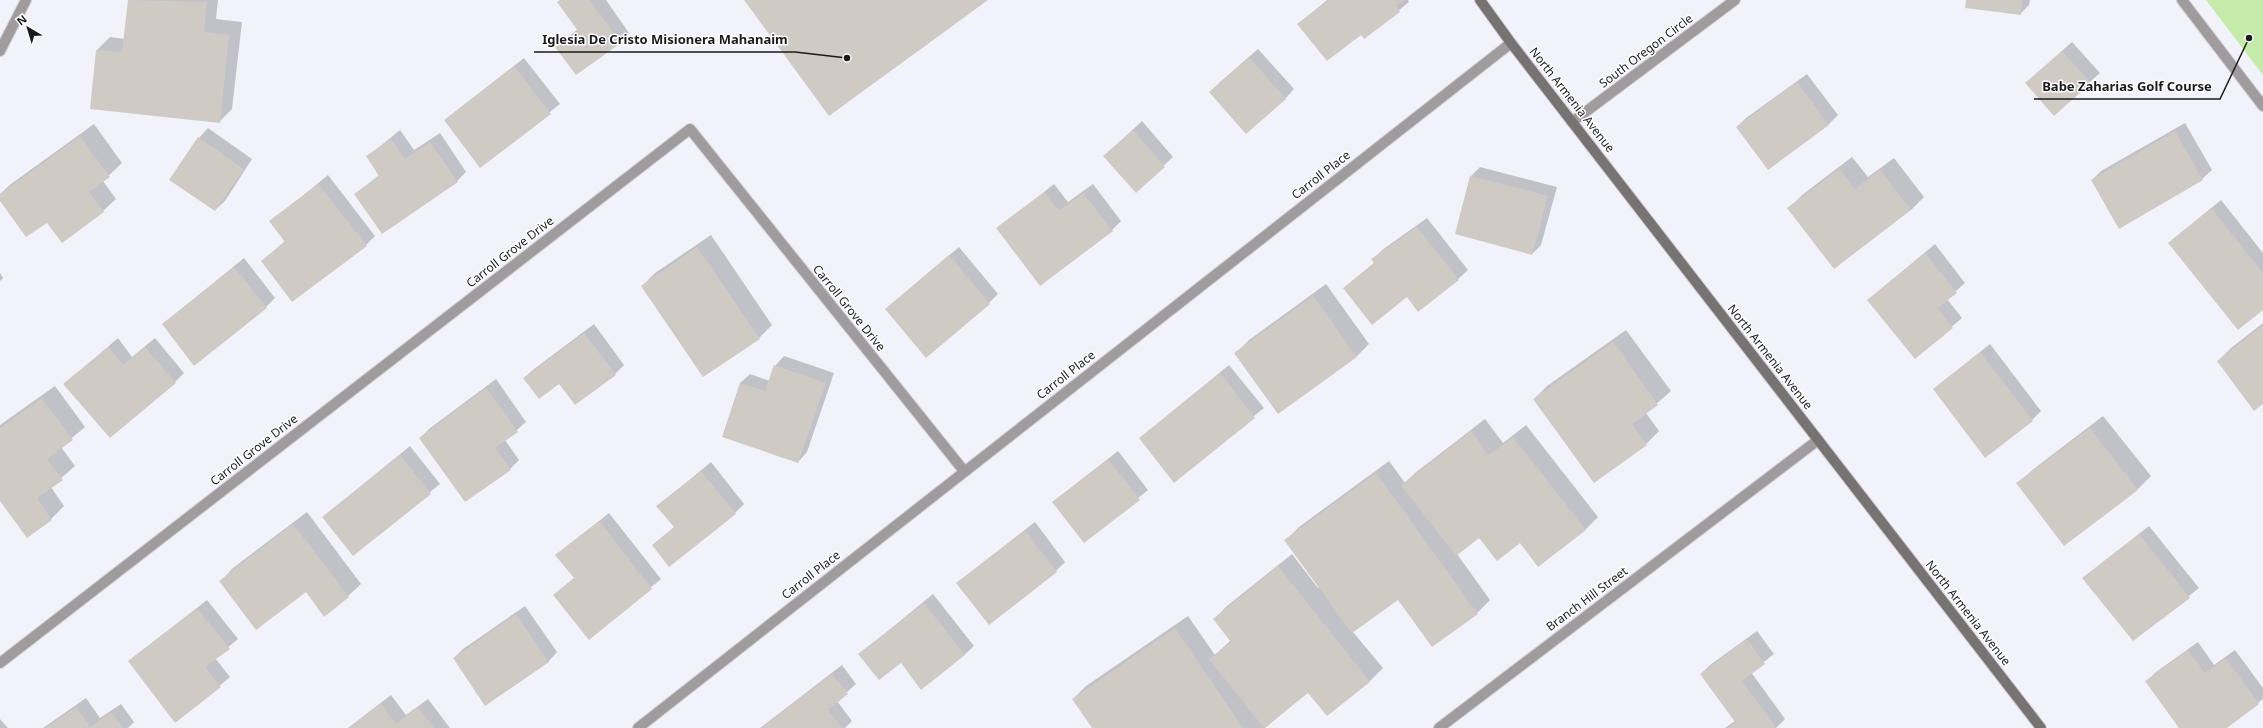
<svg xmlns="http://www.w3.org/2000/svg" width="2263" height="728" font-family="'Noto Sans',sans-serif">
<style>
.green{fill:#c4eba9}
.shadow{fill:#0003}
.building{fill:#cfcbc4}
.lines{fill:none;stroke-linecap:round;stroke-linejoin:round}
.minor-casing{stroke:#d0d0d7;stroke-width:12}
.secondary-casing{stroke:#d0d0d7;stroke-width:12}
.minor{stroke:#a09c9d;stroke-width:10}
.secondary{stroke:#787373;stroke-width:10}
.labels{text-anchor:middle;stroke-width:3;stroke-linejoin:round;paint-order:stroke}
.street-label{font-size:12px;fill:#1b1b1e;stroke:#fff}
.leader{fill:none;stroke:#1b1b1e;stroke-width:1.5}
.callout-dot{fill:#1b1b1e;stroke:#fff;stroke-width:1.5}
.callout-label{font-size:13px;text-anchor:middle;font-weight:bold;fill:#1b1b1e;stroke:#fff;stroke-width:3;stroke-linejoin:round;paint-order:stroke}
</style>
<rect width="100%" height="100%" fill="#f2f2fa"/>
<!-- green -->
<path class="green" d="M2206 0H2263V75Z"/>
<!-- shadow -->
<path class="shadow" d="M129 0H218L216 19 242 22 232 109 219 122 97 50 110 37 125 39Z
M561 0H606L629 33 620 42 556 47 578 29Z
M1327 0H1408L1409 2 1365 38 1361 33 1299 24Z
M1967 0H2030L2029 5 2020 14Z
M2072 42 2100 73 2054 114 2036 74Z
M1258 49 1294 89 1285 99 1219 83Z
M524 58 560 104 481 167 445 120Z
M1807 74 1838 115 1829 124 1768 168 1737 127 1746 118Z
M1142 121 1173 157 1136 191 1114 147Z
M2185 123 2212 170 2202 179 2119 227 2092 180 2101 171Z
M94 124 122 163 103 181 116 199 103 211 47 221 0 199V194L11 184Z
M208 128 252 159 225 201 215 210 199 138Z
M400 130 414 150 440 133 466 172 457 181 356 194 379 175 367 157Z
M1852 157 1868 177 1894 158 1924 197 1911 210 1789 208 1802 195Z
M1480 167 1557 187 1541 245 1532 254 1471 176Z
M328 175 375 236 366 245 262 261 285 241 271 222Z
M1054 184 1068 202 1093 184 1121 221 1112 230 998 229Z
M2221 200 2263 253V309L2169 243Z
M1427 218 1468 270 1458 279 1419 310 1407 296 1344 288 1375 262 1373 260 1382 250Z
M711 235 772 325 759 338 704 376 642 286 655 273Z
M1935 244 1965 283 1947 299 1962 318 1915 358 1868 300Z
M959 247 998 294 989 303 886 309Z
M244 258 275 298 266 307 163 324Z
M0 273 3 278 0 281Z
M1326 284 1369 344 1356 357 1236 353 1249 340Z
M2263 323V403L2218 361 2231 348Z
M594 324 624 365 615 374 559 382 524 378 534 369Z
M1626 330 1671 391 1646 413 1659 431 1646 444 1534 399 1547 386Z
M118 338 132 357 155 338 184 373 175 382 65 384Z
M1990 344 2041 411 2032 420 1934 389Z
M784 356 834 373 807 452 798 462 723 436 740 383 750 374 770 381 775 366Z
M1229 365 1264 408 1174 481 1140 438Z
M496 379 526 422 505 440 519 460 510 469 420 438 429 429Z
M55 386 85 427 61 447 75 466 51 487 64 506 51 519 27 537 0 499V425Z
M2103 416 2151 476 2138 489 2064 545 2018 484 2031 471Z
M1485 419 1503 443 1526 425 1598 517 1585 530 1520 542 1479 537 1457 554 1490 600 1477 613 1432 646 1398 599 1353 632 1383 668 1370 681 1327 715 1308 692 1265 728H1093L1073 699 1086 686 1188 616 1215 655 1231 640 1214 619 1227 606 1292 554 1318 588 1320 586 1286 540 1299 527 1389 461 1405 483 1415 473Z
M410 446 440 484 353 555 323 517Z
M1118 451 1148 490 1084 542 1053 502Z
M711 462 744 504 735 513 675 526 658 506Z
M307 512 361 584 348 596 221 581 233 568Z
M609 513 661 579 589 639 555 595 575 577 557 555Z
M1035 522 1065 562 1056 571 957 583Z
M2149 526 2199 588 2134 640 2083 578Z
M933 594 974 646 964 655 901 662 860 654Z
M207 600 238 639 215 658 230 677 176 722 129 661Z
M525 606 557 652 548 662 454 658 463 649Z
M1757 631 1774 654 1751 672 1785 719 1776 728H1725L1735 721 1701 674 1710 665Z
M2198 642 2214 665 2235 650 2263 688V699L2225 728H2180L2147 681 2156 672Z
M842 665 856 684 837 701 852 721 845 728H760Z
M391 695 406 715 428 699 450 728H348Z
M86 698 100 718 121 704 134 722 128 728H43Z
M0 719 8 728H0Z"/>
<!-- building -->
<path class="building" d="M128 0 207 2 204 32 229 35 220 123 90 109 96 50 122 52Z
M560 0H590L621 43 576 75 555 47 578 31 557 2Z
M744 0H988L829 116Z
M1328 0H1404L1396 6 1400 12 1364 39 1361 35 1327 61 1297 24Z
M1966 0H2022L2021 15 1965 8Z
M2062 51 2091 83 2054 116 2025 83Z
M1249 57 1286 99 1246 134 1209 92Z
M514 66 551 114 480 168 444 120Z
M1797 82 1829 125 1768 170 1736 127Z
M1133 130 1165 167 1136 193 1103 156Z
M2175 131 2203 180 2119 229 2091 180Z
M80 136 110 177 89 192 104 212 62 243 47 223 26 237 0 201V194Z
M198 137 244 169 215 211 169 180Z
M391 139 405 159 430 142 458 182 382 234 354 194 379 176 366 156Z
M1839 169 1855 189 1880 170 1911 210 1834 269 1787 208Z
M1470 176 1548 196 1532 255 1455 234Z
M318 184 367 246 292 302 261 261 285 242 269 221Z
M1044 192 1059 211 1083 193 1113 231 1040 286 996 228Z
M2211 208 2263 273V310L2238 330 2168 243Z
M1417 227 1459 280 1418 312 1407 297 1372 325 1343 288 1374 263 1371 259Z
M697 247 760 339 703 377 641 286Z
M1925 253 1957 293 1937 308 1953 328 1915 359 1867 300Z
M949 255 990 304 926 358 885 309Z
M234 267 267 308 194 366 162 324Z
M1313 296 1357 357 1278 414 1234 353Z
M2263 325V404L2254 411 2217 361Z
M584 333 616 375 575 405 559 384 539 399 523 378Z
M1613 342 1658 405 1632 424 1647 445 1594 483 1533 399Z
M108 347 123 365 145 347 176 383 110 438 63 384Z
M1980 352 2033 421 1985 458 1933 389Z
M774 365 826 383 798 463 722 437 740 383 765 391Z
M1220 373 1255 418 1174 483 1139 438Z
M486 388 518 432 495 448 511 470 465 502 419 438Z
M42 398 73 440 47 459 63 480 37 498 52 520 27 538 0 501V428Z
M2090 428 2138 490 2064 546 2016 483Z
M1471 431 1489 455 1513 437 1586 530 1538 567 1520 543 1497 561 1479 538 1456 556 1401 485Z
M400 455 431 494 353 556 322 517Z
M1108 459 1140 500 1084 543 1052 502Z
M701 471 736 514 669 567 652 545 674 527 656 506Z
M1376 473 1478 614 1432 647 1398 600 1352 633 1284 540Z
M599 521 652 589 589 640 553 595 574 578 555 555Z
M293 524 349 597 324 617 306 592 256 630 219 581Z
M1025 530 1057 572 989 625 956 583Z
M2139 534 2190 598 2133 641 2082 578Z
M1278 566 1370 682 1327 716 1308 693 1264 728 1209 659 1231 642 1213 619Z
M924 603 965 655 921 690 901 663 879 680 858 654Z
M197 608 230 649 205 667 221 687 175 723 128 661Z
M516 614 549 662 485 706 453 658Z
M1175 628 1243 728H1092L1072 699Z
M1747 639 1765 664 1742 681 1776 728H1727L1735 722 1700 674Z
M2188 650 2205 673 2226 658 2259 704 2227 728H2179L2145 681Z
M832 674 848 694 828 710 842 728H761Z
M381 703 396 724 418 707 434 728H349Z
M76 707 90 727 111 712 123 728H45Z"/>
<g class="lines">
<!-- minor casing -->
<g class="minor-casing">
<path id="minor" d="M2182 0 2263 106
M0 51 26 0
M1572 122 1735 0
M0 663 690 129 964 471
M638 728 1511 43
M1439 728 1818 440"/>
</g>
<!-- secondary casing -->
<g class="secondary-casing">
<path id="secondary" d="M1480 0 1511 43 2041 728"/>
</g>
<!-- minor -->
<use href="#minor" class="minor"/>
<!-- secondary -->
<use href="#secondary" class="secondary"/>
</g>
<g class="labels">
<!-- street labels -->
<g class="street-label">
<text transform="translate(1646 51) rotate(-37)" y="4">South Oregon Circle</text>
<text transform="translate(1572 100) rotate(52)" y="4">North Armenia Avenue</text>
<text transform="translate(1321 175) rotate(-38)" y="4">Carroll Place</text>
<text transform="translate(510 252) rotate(-38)" y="4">Carroll Grove Drive</text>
<text transform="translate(849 308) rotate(51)" y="4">Carroll Grove Drive</text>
<text transform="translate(1770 357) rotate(52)" y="4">North Armenia Avenue</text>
<text transform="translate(1066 375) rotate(-38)" y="4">Carroll Place</text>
<text transform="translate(254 450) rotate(-38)" y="4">Carroll Grove Drive</text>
<text transform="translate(811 575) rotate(-38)" y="4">Carroll Place</text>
<text transform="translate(1587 599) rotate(-37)" y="4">Branch Hill Street</text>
<text transform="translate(1968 613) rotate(52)" y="4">North Armenia Avenue</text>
</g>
</g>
<!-- callouts -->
<path class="leader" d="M847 58L795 52H534M2249 38L2220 99H2034"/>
<g class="callout-dot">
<circle cx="847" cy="58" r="4"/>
<circle cx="2249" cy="38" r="4"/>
</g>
<g class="callout-label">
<text x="665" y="44">Iglesia De Cristo Misionera Mahanaim</text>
<text x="2127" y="91">Babe Zaharias Golf Course</text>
</g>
<!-- north arrow -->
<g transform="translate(28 28) rotate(322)" stroke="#ffffff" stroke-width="3" paint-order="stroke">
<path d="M0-3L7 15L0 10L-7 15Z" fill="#1b1b1e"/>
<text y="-6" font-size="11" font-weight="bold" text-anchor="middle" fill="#1b1b1e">N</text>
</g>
</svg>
